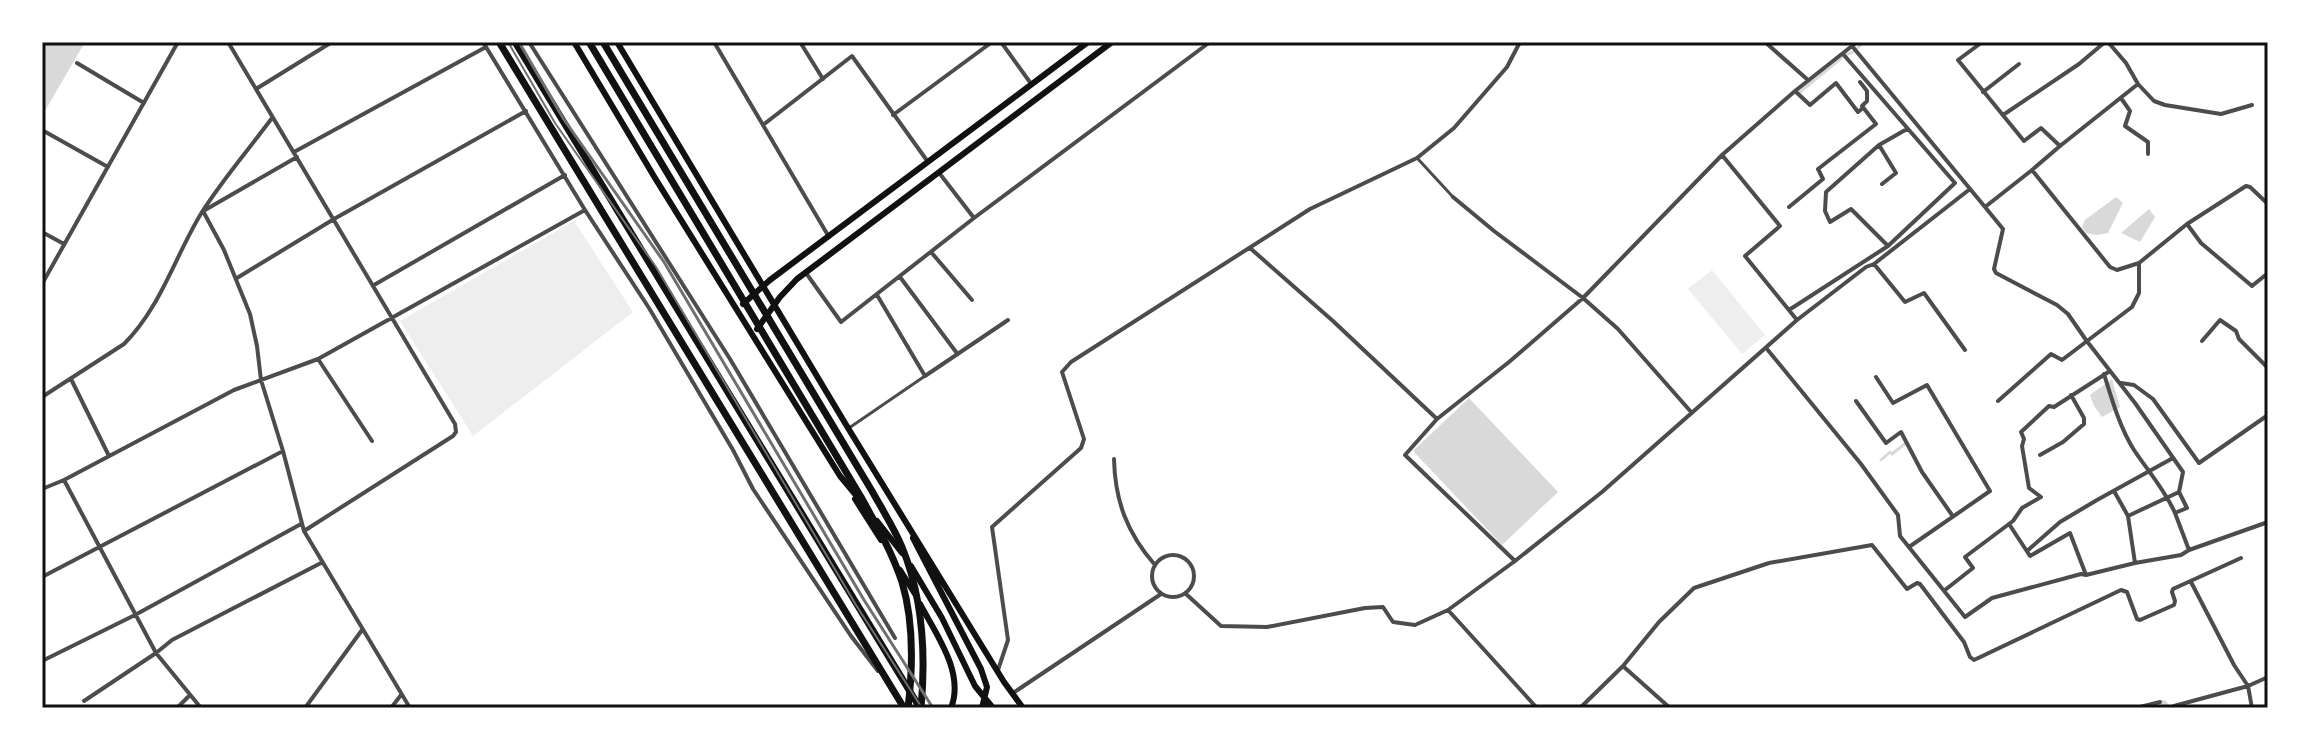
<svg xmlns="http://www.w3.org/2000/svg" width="2310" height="750" font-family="Manrope,sans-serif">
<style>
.green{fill:#eee}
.water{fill:#d9d9d9}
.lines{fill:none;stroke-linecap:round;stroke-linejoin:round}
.stream{stroke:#d9d9d9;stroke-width:3}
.canal{stroke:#d9d9d9;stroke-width:10}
.pedestrian{stroke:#4c4c4c;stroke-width:3}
.minor{stroke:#4c4c4c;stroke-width:4}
.primary{stroke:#111;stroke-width:6}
.trunk{stroke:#111;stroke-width:7}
.motorway{stroke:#111;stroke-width:7}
.tram{stroke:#707070;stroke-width:2}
.rail{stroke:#707070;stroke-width:3}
.neatline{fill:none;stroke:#111;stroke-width:3}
</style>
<rect width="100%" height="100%" fill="#fff"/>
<!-- green -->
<path class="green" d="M574 221 633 312 473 436 400 321Z
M1712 270 1765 335 1742 354 1688 289Z"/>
<!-- water -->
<path class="water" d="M42 42H85L42 116Z
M2116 197 2123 203 2108 233 2097 235 2086 233 2082 227 2085 220Z
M2149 209 2155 217 2140 242 2121 233Z
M2112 379 2120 407 2102 417 2094 406 2090 395Z
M1469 398 1558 492 1502 545 1413 451Z"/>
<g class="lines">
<!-- stream -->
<path class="stream" d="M1800 92 1845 55 1853 52 1864 42
M1892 454 1906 443
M1881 460 1890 452"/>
<!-- canal -->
<path class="canal" d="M2150 708 2163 705"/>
<!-- pedestrian -->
<path class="pedestrian" d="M1418 159 1453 197
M849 428 925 376"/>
<!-- minor -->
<path class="minor" d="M228 42 455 424 456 432 453 436 304 531
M483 42 585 210 649 308 733 450 753 489 851 636 878 671
M529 42 730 359 895 638
M714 42 829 237
M800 42 823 79
M1001 42 1032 85
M1765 42 1808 80
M2108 42 2126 63 2138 84 2154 101 2165 105 2221 114 2252 105
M1981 43 1958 60 2024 141 2041 128 2060 146 2032 170
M1852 46 1985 207 2032 170 2110 267 2117 270 2139 263
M77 63 144 103
M256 89 332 42
M1795 91 1810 105 1836 83 1858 112 1863 108
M1983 92 2019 64
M2121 98 2130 111 2125 126 2148 142V154
M893 115 992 42
M2003 115 2079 64 2105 42
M763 125 852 56 928 162
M42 130 108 167
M1879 145 1896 173 1882 184
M2060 146 2138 84
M294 152 486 47
M1722 155 1780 226 1745 256 1797 320
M940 174 974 218
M1453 197 1494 231 1583 298 1618 329 1692 413
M1789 207 1823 179 1818 169 1876 124 1862 106 1867 101V91L1860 82
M205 210 297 157
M203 211 224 250 250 314 257 346 261 380 283 451 304 531 410 708
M2187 224 2201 243 2252 286 2268 273
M42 232 64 244
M1888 246 1851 209 1830 222 1825 211 1826 192 1879 145 1907 129
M1250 248 1333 321 1437 419
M931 252 972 300
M1874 264 1905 302 1924 293 1965 350
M806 273 841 322 974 218 1210 42
M900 277 956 352
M237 278 334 219 526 111
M42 284 178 42
M374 285 565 175
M877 295 925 376 1008 320
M1789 310 1888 246 1955 183 1843 54
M2202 341 2220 320 2236 331 2239 339 2268 368
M1767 349 1861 464 1898 515 1900 536 1965 617 1992 598 2081 574 2086 575 2135 563 2181 555 2189 550 2175 513 2187 508 2179 492 2183 472 2135 403 2086 340 2068 314 2057 305 1996 273 1994 269 2003 229 1985 207
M318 359 372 441
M2104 374C2112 400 2120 428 2134 450 2148 471 2165 490 2175 513
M1876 377 1893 403 1927 385 1990 491 1909 547
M71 379 109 456
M2121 383 2134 385 2153 399 2199 463 2268 415
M42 397 124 344C161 307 175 256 202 212 223 179 249 149 272 118
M1856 401 1886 443 1901 432 1922 472 1952 515
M1998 401 2051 354 2062 360 2132 307 2139 293V263L2187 224 2246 186 2250 187 2268 204
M2040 455 2063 442 2084 424V418L2071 395
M1114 459C1115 501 1127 533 1155 565
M64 480 156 653 201 708
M42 489 64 480 234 390 318 359 585 210
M2114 491 2128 516
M2009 524 2030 556 2070 533 2086 575
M2189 550 2268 522
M2027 551 2060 522 2097 500 2173 458
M1152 576a21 21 0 1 1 42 0a21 21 0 1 1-42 0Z
M1515 561 1405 455 1437 419 1509 362 1583 298 1722 155 1795 91 1857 42
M2135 563 2128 516 2179 492
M42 577 283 451
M2191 582 2234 665 2248 686 2252 708
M1945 590 1973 568 1965 557 2013 521 2022 508 2041 497 2029 488 2022 446 2024 439 2021 432 2049 406 2054 407 2110 371
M1186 594 1221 626 1267 627 1365 608 1383 607 1393 622 1415 625 1448 610 1515 561 1602 492 1797 320 1866 267 1874 264 1970 189
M1448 610 1537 708
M42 661 135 615 301 524
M1624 667 1670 708
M998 670 1008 640 992 527 1081 448 1084 439 1062 372 1071 362 1310 209 1417 158 1454 128 1507 67 1520 42
M1013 693 1161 594
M84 701 156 653 172 640 321 563
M2174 706 2248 686 2268 677
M177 708 190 695
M305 708 362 630
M391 708 401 695
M1580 708 1623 666 1659 622 1694 588 1769 563 1872 545 1907 589 1917 583 1920 584 1964 642 1970 657 1974 660 2121 590 2127 592 2137 619 2140 620 2174 605 2175 601 2172 592 2173 589 2241 558
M2136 708 2160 702"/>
<!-- primary -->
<path class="primary" d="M574 42 655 178 840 476 860 500
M617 42 848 428 1004 682 1023 708
M743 304 770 280 1088 42
M757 329 780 297 797 279 1112 42
M855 499 881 540
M877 521 902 553
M913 538 981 669 987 687 982 708
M911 566 942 618 975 686 993 708
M900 570 915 594
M920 604C936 634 965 673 951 708"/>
<!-- trunk -->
<path class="trunk" d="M589 42 861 497C876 524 892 552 902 582 914 622 913 667 908 708
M603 42 872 491C882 509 894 528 902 547 923 598 926 654 921 708"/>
<!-- motorway -->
<path class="motorway" d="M499 42 904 708
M515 42 920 708"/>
<!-- tram -->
<path class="tram" d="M508 42 555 123 656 267 856 605 922 708"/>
<!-- rail -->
<path class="rail" d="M519 42 563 118 664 262 864 600 933 708"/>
</g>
<!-- border -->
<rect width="2310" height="750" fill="none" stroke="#ffffff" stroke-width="88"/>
<rect x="44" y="44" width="2222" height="662" class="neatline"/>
</svg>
